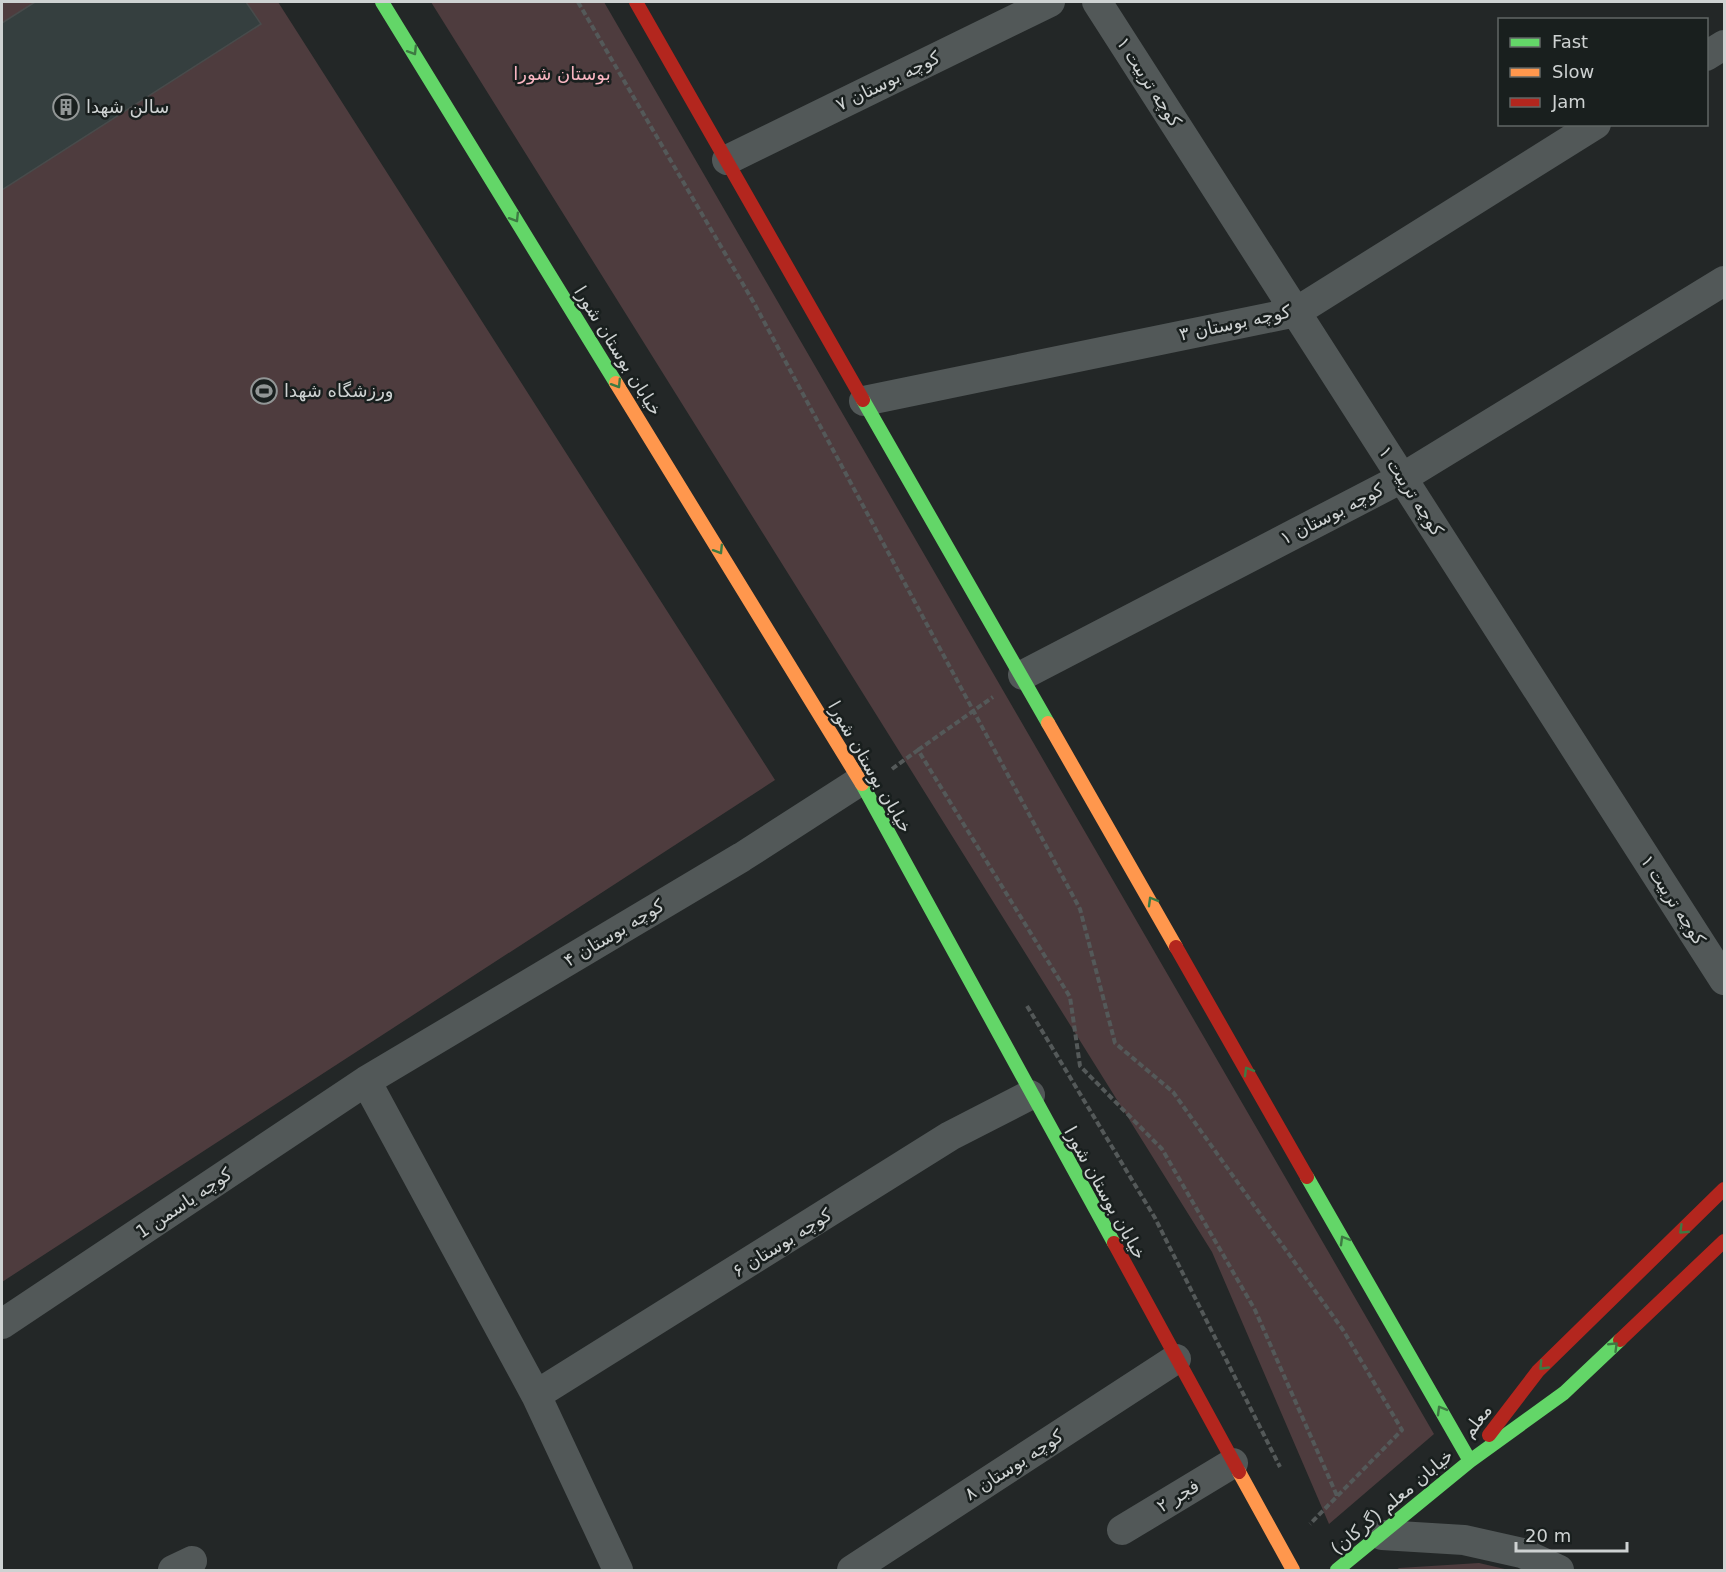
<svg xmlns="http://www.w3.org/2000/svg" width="1726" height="1572" font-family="'DejaVu Sans',Vazirmatn,sans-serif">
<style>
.green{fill:#4e3c3e}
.building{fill:#353f3f;stroke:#484b4b;stroke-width:1.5}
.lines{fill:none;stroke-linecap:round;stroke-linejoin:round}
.path{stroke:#545959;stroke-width:4;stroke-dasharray:6 3;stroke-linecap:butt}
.street{stroke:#525858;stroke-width:30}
.fast{stroke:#63d668;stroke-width:14}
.slow{stroke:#ff974d;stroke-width:14}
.jam{stroke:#b3261e;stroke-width:14}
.oneway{stroke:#3e7a43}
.labels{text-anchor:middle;stroke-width:5;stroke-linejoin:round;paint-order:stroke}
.park-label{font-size:18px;fill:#f8b5c1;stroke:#191f1e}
.street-label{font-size:18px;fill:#ced2d2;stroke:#191f1e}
.poi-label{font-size:18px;fill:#ced2d2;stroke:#191f1e;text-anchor:start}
</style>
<rect width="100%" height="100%" fill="#232727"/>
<!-- green -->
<path class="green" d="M2 2H278L775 780 2 1282Z
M431 2H604L1434 1434 1329 1524 1212 1252Z
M1479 1563 1509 1570H1396L1399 1568Z"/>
<!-- building -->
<path class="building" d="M35 2H246L261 24 2 190V23Z"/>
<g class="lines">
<!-- path -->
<path class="path" d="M578 2 754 303 1080 909 1115 1043 1173 1092 1343 1330 1402 1430 1310 1524
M918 750 993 697
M892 769 918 750 1070 997 1080 1066 1162 1149 1255 1310 1338 1498
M1027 1006 1155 1218 1280 1467"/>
<!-- street -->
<path class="street" d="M1097 2 1724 980
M1706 56 1724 45
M727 160 1050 2
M864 401 1296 312 1596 124
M1023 675 1402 478 1724 281
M366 1081 536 1395 618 1570
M2 1324 366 1081 742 857 860 781
M536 1395 950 1136 1030 1095
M1122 1530 1233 1463
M1382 1535 1464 1540 1522 1553 1559 1570
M173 1570 192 1561
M852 1570 1176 1359"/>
<!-- fast -->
<path class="fast" d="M382 2 616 383
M863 400 1048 723
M862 784 1114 1243
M1307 1177 1470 1461
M1337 1570 1470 1461 1564 1393 1620 1340"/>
<!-- slow -->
<path class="slow" d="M616 383 862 784
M1048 723 1176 947
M1239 1472 1293 1570"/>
<!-- jam -->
<path class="jam" d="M636 2 863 400
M1176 947 1307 1177
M1114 1243 1239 1472
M1620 1340 1724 1241
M1489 1435 1538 1371 1724 1189"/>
</g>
<!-- one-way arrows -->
<defs><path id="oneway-chevron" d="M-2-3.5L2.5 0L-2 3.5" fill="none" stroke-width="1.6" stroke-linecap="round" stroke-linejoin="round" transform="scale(1.5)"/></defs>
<g class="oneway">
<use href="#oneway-chevron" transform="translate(413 51) rotate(58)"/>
<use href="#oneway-chevron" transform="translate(515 218) rotate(58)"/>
<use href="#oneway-chevron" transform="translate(617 384) rotate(58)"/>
<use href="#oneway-chevron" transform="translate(719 550) rotate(58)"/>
<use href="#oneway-chevron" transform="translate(1152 901) rotate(-120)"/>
<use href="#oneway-chevron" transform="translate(1248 1071) rotate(-120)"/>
<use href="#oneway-chevron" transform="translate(1683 1230) rotate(136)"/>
<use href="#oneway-chevron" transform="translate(1344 1240) rotate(-120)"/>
<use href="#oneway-chevron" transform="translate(1614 1346) rotate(-44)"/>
<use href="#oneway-chevron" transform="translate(1543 1366) rotate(134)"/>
<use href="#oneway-chevron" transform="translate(1441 1410) rotate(-120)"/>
</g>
<!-- icons -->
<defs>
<g id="building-ring" transform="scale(1.35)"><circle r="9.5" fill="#191f1e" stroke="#929696" stroke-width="1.5"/><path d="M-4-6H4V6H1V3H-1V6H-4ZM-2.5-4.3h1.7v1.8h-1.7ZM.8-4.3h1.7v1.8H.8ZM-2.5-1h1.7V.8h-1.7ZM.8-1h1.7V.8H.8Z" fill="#929696"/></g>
<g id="stadium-ring" transform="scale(1.35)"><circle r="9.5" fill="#191f1e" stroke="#929696" stroke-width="1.5"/><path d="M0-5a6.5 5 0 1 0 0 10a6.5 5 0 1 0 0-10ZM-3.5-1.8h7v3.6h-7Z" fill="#929696"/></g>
</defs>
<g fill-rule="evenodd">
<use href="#building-ring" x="66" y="107"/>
<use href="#stadium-ring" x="264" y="391"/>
</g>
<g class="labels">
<!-- park labels -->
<g class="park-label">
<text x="562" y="80">بوستان شورا</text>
</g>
<!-- street labels -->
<g class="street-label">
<text transform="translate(888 81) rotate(-26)" y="6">کوچه بوستان ۷</text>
<text transform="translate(1149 82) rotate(57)" y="6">کوچه تربیت ۱</text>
<text transform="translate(1235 323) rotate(-12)" y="6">کوچه بوستان ۳</text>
<text transform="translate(618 351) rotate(58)" y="6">خیابان بوستان شورا</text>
<text transform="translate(1411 491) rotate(57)" y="6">کوچه تربیت ۱</text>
<text transform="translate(1332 514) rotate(-27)" y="6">کوچه بوستان ۱</text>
<text transform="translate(870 767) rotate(60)" y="6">خیابان بوستان شورا</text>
<text transform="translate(1673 900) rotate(57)" y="6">کوچه تربیت ۱</text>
<text transform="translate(614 933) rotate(-31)" y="6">کوچه بوستان ۴</text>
<text transform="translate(1105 1193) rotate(61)" y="6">خیابان بوستان شورا</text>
<text transform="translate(184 1203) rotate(-34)" y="6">کوچه یاسمن 1</text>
<text transform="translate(782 1243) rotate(-32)" y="6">کوچه بوستان ۶</text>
<text transform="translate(1477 1421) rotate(-53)" y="6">معلم</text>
<text transform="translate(1014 1465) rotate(-33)" y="6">کوچه بوستان ۸</text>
<text transform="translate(1178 1496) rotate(-31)" y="6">فجر ۲</text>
<text transform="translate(1392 1502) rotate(-40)" y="6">خیابان معلم (گرکان)</text>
</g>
<!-- poi labels -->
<g class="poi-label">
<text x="86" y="113">سالن شهدا</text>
<text x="284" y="397">ورزشگاه شهدا</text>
</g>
</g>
<!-- border -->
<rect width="1726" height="1572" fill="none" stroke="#ced2d2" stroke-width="6"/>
<!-- legend -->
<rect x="1498" y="18" width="210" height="108" fill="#191f1e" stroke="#616766" stroke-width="1.5"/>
<rect x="1510" y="38" width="30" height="9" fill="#63d668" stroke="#616766" stroke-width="1.5"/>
<text x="1552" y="48" font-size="18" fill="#ced2d2">Fast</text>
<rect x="1510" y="68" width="30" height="9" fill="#ff974d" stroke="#616766" stroke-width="1.5"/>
<text x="1552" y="78" font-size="18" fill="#ced2d2">Slow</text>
<rect x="1510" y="98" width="30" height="9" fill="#b3261e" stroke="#616766" stroke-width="1.5"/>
<text x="1552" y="108" font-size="18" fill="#ced2d2">Jam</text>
<!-- scale -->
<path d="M1516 1542v9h111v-9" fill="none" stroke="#ced2d2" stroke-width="3"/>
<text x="1525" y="1542" font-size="18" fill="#ced2d2" stroke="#191f1e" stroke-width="4.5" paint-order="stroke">20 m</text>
</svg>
